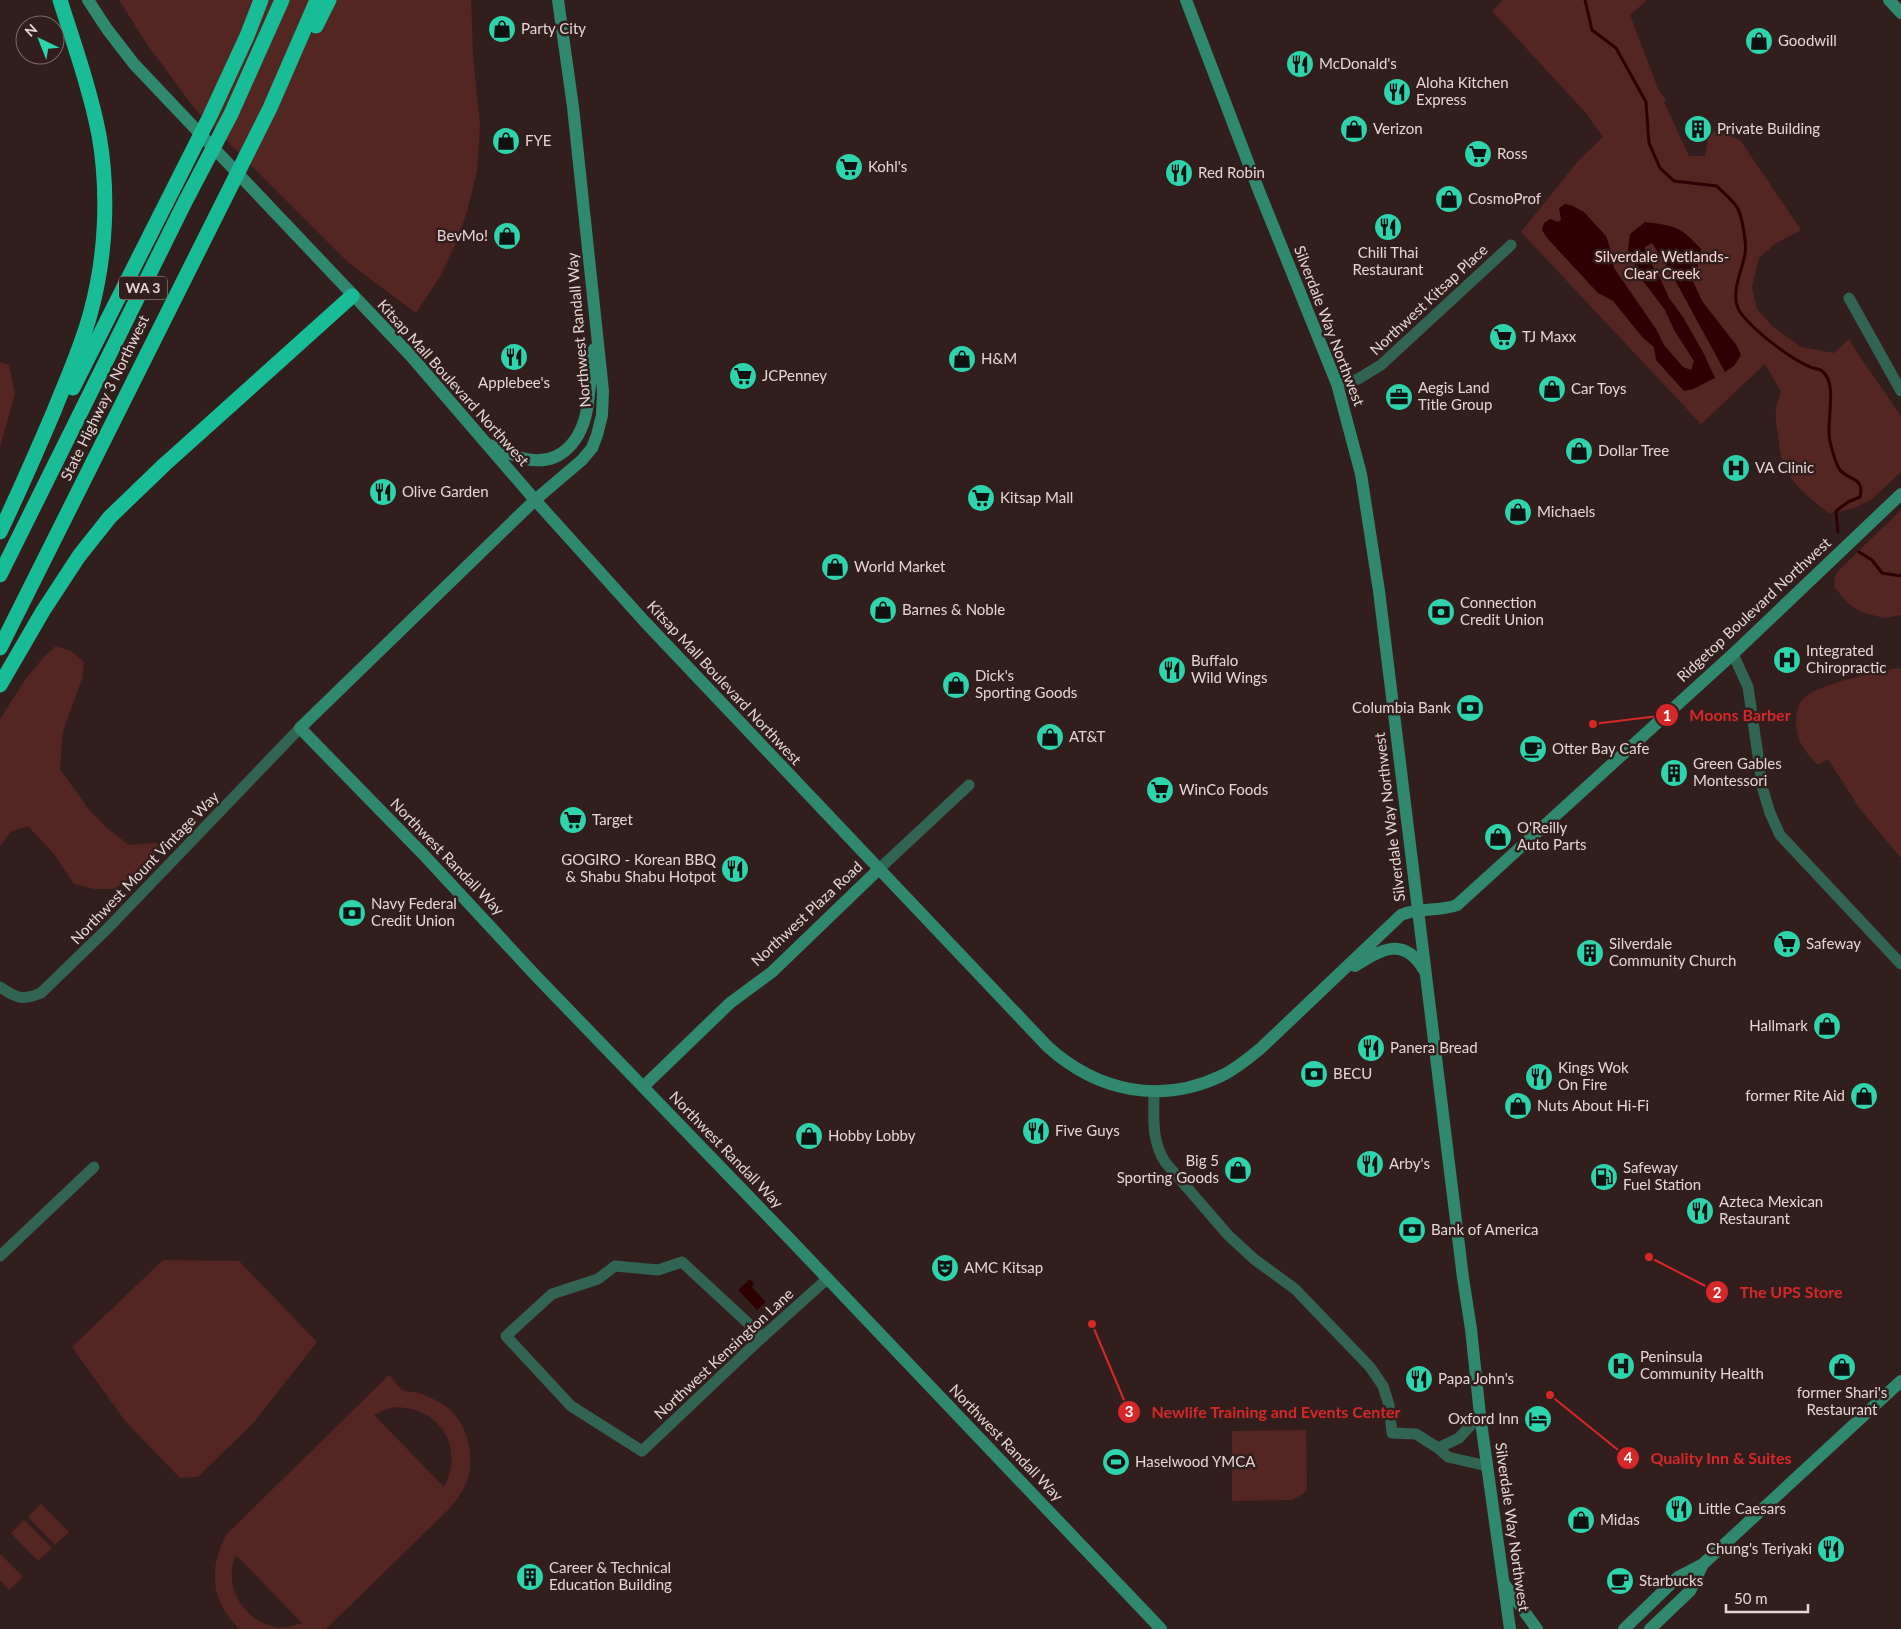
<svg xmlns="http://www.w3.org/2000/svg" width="1901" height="1629" font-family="Lato,sans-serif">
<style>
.green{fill:#542622;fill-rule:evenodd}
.water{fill:#2d0002}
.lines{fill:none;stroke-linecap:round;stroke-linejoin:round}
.stream{stroke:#2d0002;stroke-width:3}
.street{stroke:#326454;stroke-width:11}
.secondary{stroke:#30886f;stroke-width:12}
.highway{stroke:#18bc96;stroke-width:15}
.labels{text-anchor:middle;stroke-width:5;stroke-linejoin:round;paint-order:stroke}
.shield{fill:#321f1d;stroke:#ae9f9d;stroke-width:1}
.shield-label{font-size:14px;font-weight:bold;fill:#e3d6d4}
.poi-label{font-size:15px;fill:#e3d6d4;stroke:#321f1d;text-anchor:start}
.park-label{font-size:15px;fill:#fbd6d1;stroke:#321f1d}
.street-label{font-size:15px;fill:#e3d6d4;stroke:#321f1d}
.leader{fill:none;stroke:#d62828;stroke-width:2}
.callout-dot{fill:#d62828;stroke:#321f1d;stroke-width:2}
.mark-label{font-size:15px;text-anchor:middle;font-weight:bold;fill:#fff}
.callout-label{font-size:16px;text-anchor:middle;font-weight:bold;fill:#d62828;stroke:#321f1d;stroke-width:5;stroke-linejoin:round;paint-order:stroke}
</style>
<rect width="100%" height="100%" fill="#321f1d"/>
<!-- green -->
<path class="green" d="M119 0H471L473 56 480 125 477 172 466 215 455 245 441 275 416 313 349 263 195 109 147 44Z
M1503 0H1647L1630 15 1658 89 1666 100 1664 102 1689 156H1705L1709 131 1723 133 1740 140 1801 230 1776 243 1759 258 1752 287 1757 309 1772 326 1801 347 1834 353 1849 339 1860 357 1901 416V472L1872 499 1852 509 1829 513C1813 501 1791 484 1784 465 1780 456 1779 444 1778 434 1775 415 1774 411 1781 392L1765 364 1701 424 1521 232 1579 160 1603 137 1586 113 1492 11Z
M0 362 9 365 15 394 0 447Z
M1901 510V615L1884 618 1861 612 1849 604 1835 588 1834 578 1840 569Z
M56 646 71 651 84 662 82 679 63 731 60 769 89 810 108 829 129 845 157 843 159 852 145 867 114 889H94L74 884 54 854 28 826 10 832 0 846V719L25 680 44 657Z
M1897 668 1901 669V858L1860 809 1828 759 1818 765C1805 752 1796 741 1796 722 1796 716 1798 704 1802 700 1815 684 1875 673 1897 668Z
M163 1260 239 1261 317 1342 254 1422 198 1477 180 1478 126 1422 72 1347Z
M389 1375C393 1379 399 1389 405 1391 408 1392 413 1392 416 1392 426 1395 436 1400 444 1405 467 1421 476 1455 467 1481 463 1492 456 1501 448 1510L326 1629H239C211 1600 208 1571 226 1535ZM396 1407C440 1408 465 1447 444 1487L374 1415 387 1409ZM236 1555 302 1623C293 1626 284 1629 275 1627 243 1621 222 1584 236 1555Z
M1306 1430 1307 1489 1303 1494 1292 1500 1232 1501V1431Z
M41 1504 69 1532 55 1545 28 1517Z
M24 1520 52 1548 38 1561 11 1533Z
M0 1554 23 1577 9 1590 0 1580Z"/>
<!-- water -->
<path class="water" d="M1565 204 1573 206 1584 212 1606 236 1612 254 1614 268 1656 329 1664 345 1683 367 1691 370 1694 361 1674 330 1665 310 1640 277 1628 250 1630 234 1645 222C1676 226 1680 226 1701 249L1700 259 1693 281 1702 301 1737 346 1741 355 1734 366 1725 372 1670 271 1652 243 1645 247V253L1661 280 1669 298 1683 317 1704 354 1715 378 1693 389 1684 391 1656 360 1654 347 1643 338 1613 301 1598 293 1547 238 1542 230 1544 223 1550 219 1558 222 1561 220 1559 208Z
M750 1279 754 1284 752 1287 766 1302 757 1310 738 1290Z"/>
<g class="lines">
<!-- stream -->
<path class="stream" d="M1585 0 1592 30 1616 48 1646 102 1649 143 1660 168 1674 181 1717 186C1723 193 1734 201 1738 209 1742 217 1747 244 1745 254 1742 272 1729 294 1740 312 1752 329 1789 358 1808 366 1812 369 1819 368 1822 371 1839 384 1825 423 1830 441 1831 447 1836 465 1840 470 1849 481 1865 477 1860 497L1848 502 1836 511 1838 532
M1859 552 1872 560 1882 573 1901 576"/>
<!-- street -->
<path class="street" d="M1849 298 1901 391
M1337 384 1358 379 1381 365 1511 245
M1733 654 1748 687 1763 790 1770 813 1780 835 1901 964
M879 869 969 785
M0 987C16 998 22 1001 41 993L109 927 300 728
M1154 1091C1154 1117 1151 1140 1165 1162L1228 1235 1254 1259 1295 1289 1370 1367 1383 1386 1389 1405 1392 1433 1416 1434 1438 1448 1448 1457 1487 1466
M0 1256 94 1167
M763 1337 682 1262 658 1270 615 1266 598 1279 552 1294 506 1336 571 1406 642 1451 757 1342 827 1279
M1438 1448 1459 1438 1480 1415"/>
<!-- secondary -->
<path class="secondary" d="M88 0 107 29 134 64 410 355 535 500 645 622 1048 1047C1097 1091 1160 1105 1221 1076 1236 1069 1249 1058 1261 1048L1401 915C1419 907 1439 912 1457 905L1733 654 1901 494
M558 0 573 107 603 391 602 415 597 435 592 448 582 460 535 500 300 728 422 853 536 976 786 1235 1161 1629
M1186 0 1259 191 1337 384 1361 474 1379 591 1463 1278 1471 1329 1480 1415 1510 1629
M1889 0 1901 13
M490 445C500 449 511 455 522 458 562 469 584 438 588 402 591 384 590 366 594 349
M1355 966C1382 949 1404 936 1424 970
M643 1087 730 1003 772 972 879 869
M1505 1585 1537 1629
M1624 1629 1678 1577 1703 1564 1901 1381
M1650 1629 1690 1591 1703 1564"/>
<!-- highway -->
<path class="highway" d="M316 26 329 0
M73 388 210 116 247 36 261 0
M0 532C19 492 37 451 54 411 67 378 82 346 91 311 106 256 109 192 99 135 90 89 74 44 60 0
M0 575 185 202 231 114 282 0
M0 648 270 108 317 0
M0 685 43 611 79 556 110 517 164 465 352 296"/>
</g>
<!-- icons -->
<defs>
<g id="shop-disc" transform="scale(1.4375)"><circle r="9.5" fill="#2ed4ab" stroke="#321f1d"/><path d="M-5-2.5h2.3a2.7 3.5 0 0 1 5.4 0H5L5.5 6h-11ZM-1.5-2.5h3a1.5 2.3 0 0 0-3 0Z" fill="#111"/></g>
<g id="restaurant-disc" transform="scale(1.4375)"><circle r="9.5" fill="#2ed4ab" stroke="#321f1d"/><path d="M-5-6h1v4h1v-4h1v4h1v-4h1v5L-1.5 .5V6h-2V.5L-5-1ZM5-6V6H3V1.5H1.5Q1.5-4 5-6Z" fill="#111"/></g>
<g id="building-disc" transform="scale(1.4375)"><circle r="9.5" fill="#2ed4ab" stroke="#321f1d"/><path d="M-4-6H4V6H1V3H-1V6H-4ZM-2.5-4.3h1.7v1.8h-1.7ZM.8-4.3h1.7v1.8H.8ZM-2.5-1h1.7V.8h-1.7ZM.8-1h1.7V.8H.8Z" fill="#111"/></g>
<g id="supermarket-disc" transform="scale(1.4375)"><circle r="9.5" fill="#2ed4ab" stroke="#321f1d"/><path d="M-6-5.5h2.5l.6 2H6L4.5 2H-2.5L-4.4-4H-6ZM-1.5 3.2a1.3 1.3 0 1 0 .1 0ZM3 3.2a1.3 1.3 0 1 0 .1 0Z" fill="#111"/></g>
<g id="office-disc" transform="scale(1.4375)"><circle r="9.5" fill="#2ed4ab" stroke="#321f1d"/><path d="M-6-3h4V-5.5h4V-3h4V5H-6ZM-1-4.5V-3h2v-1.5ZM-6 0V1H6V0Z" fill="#111"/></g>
<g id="hospital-disc" transform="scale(1.4375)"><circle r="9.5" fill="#2ed4ab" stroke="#321f1d"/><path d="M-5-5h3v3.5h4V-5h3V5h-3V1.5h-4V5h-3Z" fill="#111"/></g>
<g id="bank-disc" transform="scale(1.4375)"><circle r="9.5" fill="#2ed4ab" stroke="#321f1d"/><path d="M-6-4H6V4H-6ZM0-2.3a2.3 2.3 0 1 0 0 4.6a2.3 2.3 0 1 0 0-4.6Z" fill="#111"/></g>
<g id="cafe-disc" transform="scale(1.4375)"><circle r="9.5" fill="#2ed4ab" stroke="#321f1d"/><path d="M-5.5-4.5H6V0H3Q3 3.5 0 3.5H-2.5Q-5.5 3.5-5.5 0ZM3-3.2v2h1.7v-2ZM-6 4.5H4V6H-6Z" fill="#111"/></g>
<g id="fuel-disc" transform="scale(1.4375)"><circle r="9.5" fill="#2ed4ab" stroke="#321f1d"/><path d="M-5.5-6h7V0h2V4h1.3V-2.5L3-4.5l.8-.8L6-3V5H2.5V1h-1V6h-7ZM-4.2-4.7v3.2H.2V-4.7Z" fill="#111"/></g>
<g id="theatre-disc" transform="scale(1.4375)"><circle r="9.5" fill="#2ed4ab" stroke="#321f1d"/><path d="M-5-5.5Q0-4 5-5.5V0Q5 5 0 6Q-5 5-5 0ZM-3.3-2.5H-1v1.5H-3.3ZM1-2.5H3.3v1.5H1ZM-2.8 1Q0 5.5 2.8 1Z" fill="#111"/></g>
<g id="hotel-disc" transform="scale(1.4375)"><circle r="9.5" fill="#2ed4ab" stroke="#321f1d"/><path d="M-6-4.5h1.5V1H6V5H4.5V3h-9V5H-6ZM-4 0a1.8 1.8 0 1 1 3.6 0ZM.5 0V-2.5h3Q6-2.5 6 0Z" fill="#111"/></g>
<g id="stadium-disc" transform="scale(1.4375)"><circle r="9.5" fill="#2ed4ab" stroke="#321f1d"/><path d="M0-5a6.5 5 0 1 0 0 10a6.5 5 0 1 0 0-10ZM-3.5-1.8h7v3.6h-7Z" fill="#111"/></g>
</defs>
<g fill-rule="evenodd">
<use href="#shop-disc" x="502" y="29"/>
<use href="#shop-disc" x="1759" y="41"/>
<use href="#restaurant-disc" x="1300" y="64"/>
<use href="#restaurant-disc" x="1397" y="92"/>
<use href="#shop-disc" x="1354" y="129"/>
<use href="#building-disc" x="1698" y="129"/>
<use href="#shop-disc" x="506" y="141"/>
<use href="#supermarket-disc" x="1478" y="154"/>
<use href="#supermarket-disc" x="849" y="167"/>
<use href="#restaurant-disc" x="1179" y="173"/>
<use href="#shop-disc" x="1449" y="199"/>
<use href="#restaurant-disc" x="1388" y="227"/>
<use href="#shop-disc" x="507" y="236"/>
<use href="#supermarket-disc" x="1503" y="337"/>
<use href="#restaurant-disc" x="514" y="357"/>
<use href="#shop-disc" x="962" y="359"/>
<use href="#supermarket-disc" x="743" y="376"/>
<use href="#shop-disc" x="1552" y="389"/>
<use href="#office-disc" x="1399" y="397"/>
<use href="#shop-disc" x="1579" y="451"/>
<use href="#hospital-disc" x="1736" y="468"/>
<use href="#restaurant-disc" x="383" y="492"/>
<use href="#supermarket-disc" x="981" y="498"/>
<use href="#shop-disc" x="1518" y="512"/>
<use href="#shop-disc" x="835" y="567"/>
<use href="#shop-disc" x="883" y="610"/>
<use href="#bank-disc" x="1441" y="612"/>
<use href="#hospital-disc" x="1787" y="660"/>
<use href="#restaurant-disc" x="1172" y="670"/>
<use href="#shop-disc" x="956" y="685"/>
<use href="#bank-disc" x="1470" y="708"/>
<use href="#shop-disc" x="1050" y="737"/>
<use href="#cafe-disc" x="1533" y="749"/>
<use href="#building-disc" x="1674" y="773"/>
<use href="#supermarket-disc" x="1160" y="790"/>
<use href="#supermarket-disc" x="573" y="820"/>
<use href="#shop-disc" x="1498" y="837"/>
<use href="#restaurant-disc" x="735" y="869"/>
<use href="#bank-disc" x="352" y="913"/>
<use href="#supermarket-disc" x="1787" y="944"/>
<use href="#building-disc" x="1590" y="953"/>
<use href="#shop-disc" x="1827" y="1026"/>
<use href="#restaurant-disc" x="1371" y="1048"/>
<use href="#bank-disc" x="1314" y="1074"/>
<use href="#restaurant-disc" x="1539" y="1077"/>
<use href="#shop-disc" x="1864" y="1096"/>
<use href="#shop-disc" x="1518" y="1106"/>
<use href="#restaurant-disc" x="1036" y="1131"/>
<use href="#shop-disc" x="809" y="1136"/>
<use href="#restaurant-disc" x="1370" y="1164"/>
<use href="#shop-disc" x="1238" y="1170"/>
<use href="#fuel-disc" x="1604" y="1177"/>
<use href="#restaurant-disc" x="1700" y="1211"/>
<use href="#bank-disc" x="1412" y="1230"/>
<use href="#theatre-disc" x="945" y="1268"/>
<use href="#hospital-disc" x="1621" y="1366"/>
<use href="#shop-disc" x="1842" y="1367"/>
<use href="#restaurant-disc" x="1419" y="1379"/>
<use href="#hotel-disc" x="1538" y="1419"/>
<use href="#stadium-disc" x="1116" y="1462"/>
<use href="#restaurant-disc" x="1679" y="1509"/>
<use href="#shop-disc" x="1581" y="1520"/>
<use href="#restaurant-disc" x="1831" y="1549"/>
<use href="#building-disc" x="530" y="1577"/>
<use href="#cafe-disc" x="1620" y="1581"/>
</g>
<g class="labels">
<!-- shield labels -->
<rect class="shield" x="119" y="276.5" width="48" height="23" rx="4"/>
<g class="shield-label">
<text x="143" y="293">WA 3</text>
</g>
<!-- poi labels -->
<g class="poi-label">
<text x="521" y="34">Party City</text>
<text x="1778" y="46">Goodwill</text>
<text x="1319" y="69">McDonald's</text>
<text x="1416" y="88">Aloha Kitchen<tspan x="1416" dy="17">Express</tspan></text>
<text x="1373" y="134">Verizon</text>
<text x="1717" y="134">Private Building</text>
<text x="525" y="146">FYE</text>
<text x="1497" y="159">Ross</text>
<text x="868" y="172">Kohl's</text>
<text x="1198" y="178">Red Robin</text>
<text x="1468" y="204">CosmoProf</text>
<text x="488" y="241" text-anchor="end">BevMo!</text>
<text x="1388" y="258" text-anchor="middle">Chili Thai<tspan x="1388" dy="17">Restaurant</tspan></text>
<text x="1522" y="342">TJ Maxx</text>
<text x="981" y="364">H&amp;M</text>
<text x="762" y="381">JCPenney</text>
<text x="514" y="388" text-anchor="middle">Applebee's</text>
<text x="1418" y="393">Aegis Land<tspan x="1418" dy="17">Title Group</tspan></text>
<text x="1571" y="394">Car Toys</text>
<text x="1598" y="456">Dollar Tree</text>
<text x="1755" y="473">VA Clinic</text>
<text x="402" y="497">Olive Garden</text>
<text x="1000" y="503">Kitsap Mall</text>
<text x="1537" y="517">Michaels</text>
<text x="854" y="572">World Market</text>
<text x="1460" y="608">Connection<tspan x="1460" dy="17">Credit Union</tspan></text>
<text x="902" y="615">Barnes &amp; Noble</text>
<text x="1806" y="656">Integrated<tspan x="1806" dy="17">Chiropractic</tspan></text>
<text x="1191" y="666">Buffalo<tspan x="1191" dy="17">Wild Wings</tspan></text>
<text x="975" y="681">Dick's<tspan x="975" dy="17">Sporting Goods</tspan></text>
<text x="1451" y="713" text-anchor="end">Columbia Bank</text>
<text x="1069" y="742">AT&amp;T</text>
<text x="1552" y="754">Otter Bay Cafe</text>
<text x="1693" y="769">Green Gables<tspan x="1693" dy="17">Montessori</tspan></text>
<text x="1179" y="795">WinCo Foods</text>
<text x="592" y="825">Target</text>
<text x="1517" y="833">O'Reilly<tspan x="1517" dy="17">Auto Parts</tspan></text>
<text x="716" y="865" text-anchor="end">GOGIRO - Korean BBQ<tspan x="716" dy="17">&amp; Shabu Shabu Hotpot</tspan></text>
<text x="371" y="909">Navy Federal<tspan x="371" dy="17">Credit Union</tspan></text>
<text x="1609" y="949">Silverdale<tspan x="1609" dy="17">Community Church</tspan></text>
<text x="1806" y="949">Safeway</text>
<text x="1808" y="1031" text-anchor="end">Hallmark</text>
<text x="1390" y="1053">Panera Bread</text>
<text x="1558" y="1073">Kings Wok<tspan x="1558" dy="17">On Fire</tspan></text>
<text x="1333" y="1079">BECU</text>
<text x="1845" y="1101" text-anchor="end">former Rite Aid</text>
<text x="1537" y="1111">Nuts About Hi-Fi</text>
<text x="1055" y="1136">Five Guys</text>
<text x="828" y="1141">Hobby Lobby</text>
<text x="1219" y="1166" text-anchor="end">Big 5<tspan x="1219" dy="17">Sporting Goods</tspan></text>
<text x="1389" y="1169">Arby's</text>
<text x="1623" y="1173">Safeway<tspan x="1623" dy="17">Fuel Station</tspan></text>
<text x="1719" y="1207">Azteca Mexican<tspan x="1719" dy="17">Restaurant</tspan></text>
<text x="1431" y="1235">Bank of America</text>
<text x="964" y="1273">AMC Kitsap</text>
<text x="1640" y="1362">Peninsula<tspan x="1640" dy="17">Community Health</tspan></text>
<text x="1438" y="1384">Papa John's</text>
<text x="1842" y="1398" text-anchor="middle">former Shari's<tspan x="1842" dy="17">Restaurant</tspan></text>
<text x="1519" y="1424" text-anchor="end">Oxford Inn</text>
<text x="1135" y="1467">Haselwood YMCA</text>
<text x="1698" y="1514">Little Caesars</text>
<text x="1600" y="1525">Midas</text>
<text x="1812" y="1554" text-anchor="end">Chung's Teriyaki</text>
<text x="549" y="1573">Career &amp; Technical<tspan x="549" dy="17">Education Building</tspan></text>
<text x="1639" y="1586">Starbucks</text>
</g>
<!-- park labels -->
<g class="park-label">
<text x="1662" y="262">Silverdale Wetlands-<tspan x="1662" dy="17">Clear Creek</tspan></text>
</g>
<!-- street labels -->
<g class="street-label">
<text transform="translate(1429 300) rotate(-43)" y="5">Northwest Kitsap Place</text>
<text transform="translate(1329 326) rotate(69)" y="5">Silverdale Way Northwest</text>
<text transform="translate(579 330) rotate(-95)" y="5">Northwest Randall Way</text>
<text transform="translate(453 383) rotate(48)" y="5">Kitsap Mall Boulevard Northwest</text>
<text transform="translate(105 398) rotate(-64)" y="5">State Highway 3 Northwest</text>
<text transform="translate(1754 610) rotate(-43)" y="5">Ridgetop Boulevard Northwest</text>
<text transform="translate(724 683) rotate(47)" y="5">Kitsap Mall Boulevard Northwest</text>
<text transform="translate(1390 817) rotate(-97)" y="5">Silverdale Way Northwest</text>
<text transform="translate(447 857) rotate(46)" y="5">Northwest Randall Way</text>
<text transform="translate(145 868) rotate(-46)" y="5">Northwest Mount Vintage Way</text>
<text transform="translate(807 914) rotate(-43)" y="5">Northwest Plaza Road</text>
<text transform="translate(726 1150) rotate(46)" y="5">Northwest Randall Way</text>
<text transform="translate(724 1354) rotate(-43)" y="5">Northwest Kensington Lane</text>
<text transform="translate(1006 1443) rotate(46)" y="5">Northwest Randall Way</text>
<text transform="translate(1512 1527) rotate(82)" y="5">Silverdale Way Northwest</text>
</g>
</g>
<!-- callouts -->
<path class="leader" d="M1593 724L1667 715M1649 1257L1717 1292M1092 1324L1129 1412M1550 1395L1628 1458"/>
<g class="callout-dot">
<circle cx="1593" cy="724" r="5"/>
<circle cx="1649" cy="1257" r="5"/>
<circle cx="1092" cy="1324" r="5"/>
<circle cx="1550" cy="1395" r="5"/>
<circle cx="1667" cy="715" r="12"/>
<circle cx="1717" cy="1292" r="12"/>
<circle cx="1129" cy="1412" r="12"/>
<circle cx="1628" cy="1458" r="12"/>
</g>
<g class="mark-label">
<text x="1667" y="721">1</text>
<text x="1717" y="1298">2</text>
<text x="1129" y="1417">3</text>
<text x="1628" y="1463">4</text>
</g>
<g class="callout-label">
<text x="1740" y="721">Moons Barber</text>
<text x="1791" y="1298">The UPS Store</text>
<text x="1276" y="1418">Newlife Training and Events Center</text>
<text x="1721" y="1464">Quality Inn &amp; Suites</text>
</g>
<!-- north arrow -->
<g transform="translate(40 40) rotate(317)"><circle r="24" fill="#321f1d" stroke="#796866"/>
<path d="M0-4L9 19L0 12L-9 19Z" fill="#2ed4ab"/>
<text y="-8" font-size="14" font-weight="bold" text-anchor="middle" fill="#e3d6d4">N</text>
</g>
<!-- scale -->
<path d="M1726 1604v8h82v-8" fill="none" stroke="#e3d6d4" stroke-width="2.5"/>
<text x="1734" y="1604" font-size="15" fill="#e3d6d4" stroke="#321f1d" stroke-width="4" paint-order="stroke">50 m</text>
</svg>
